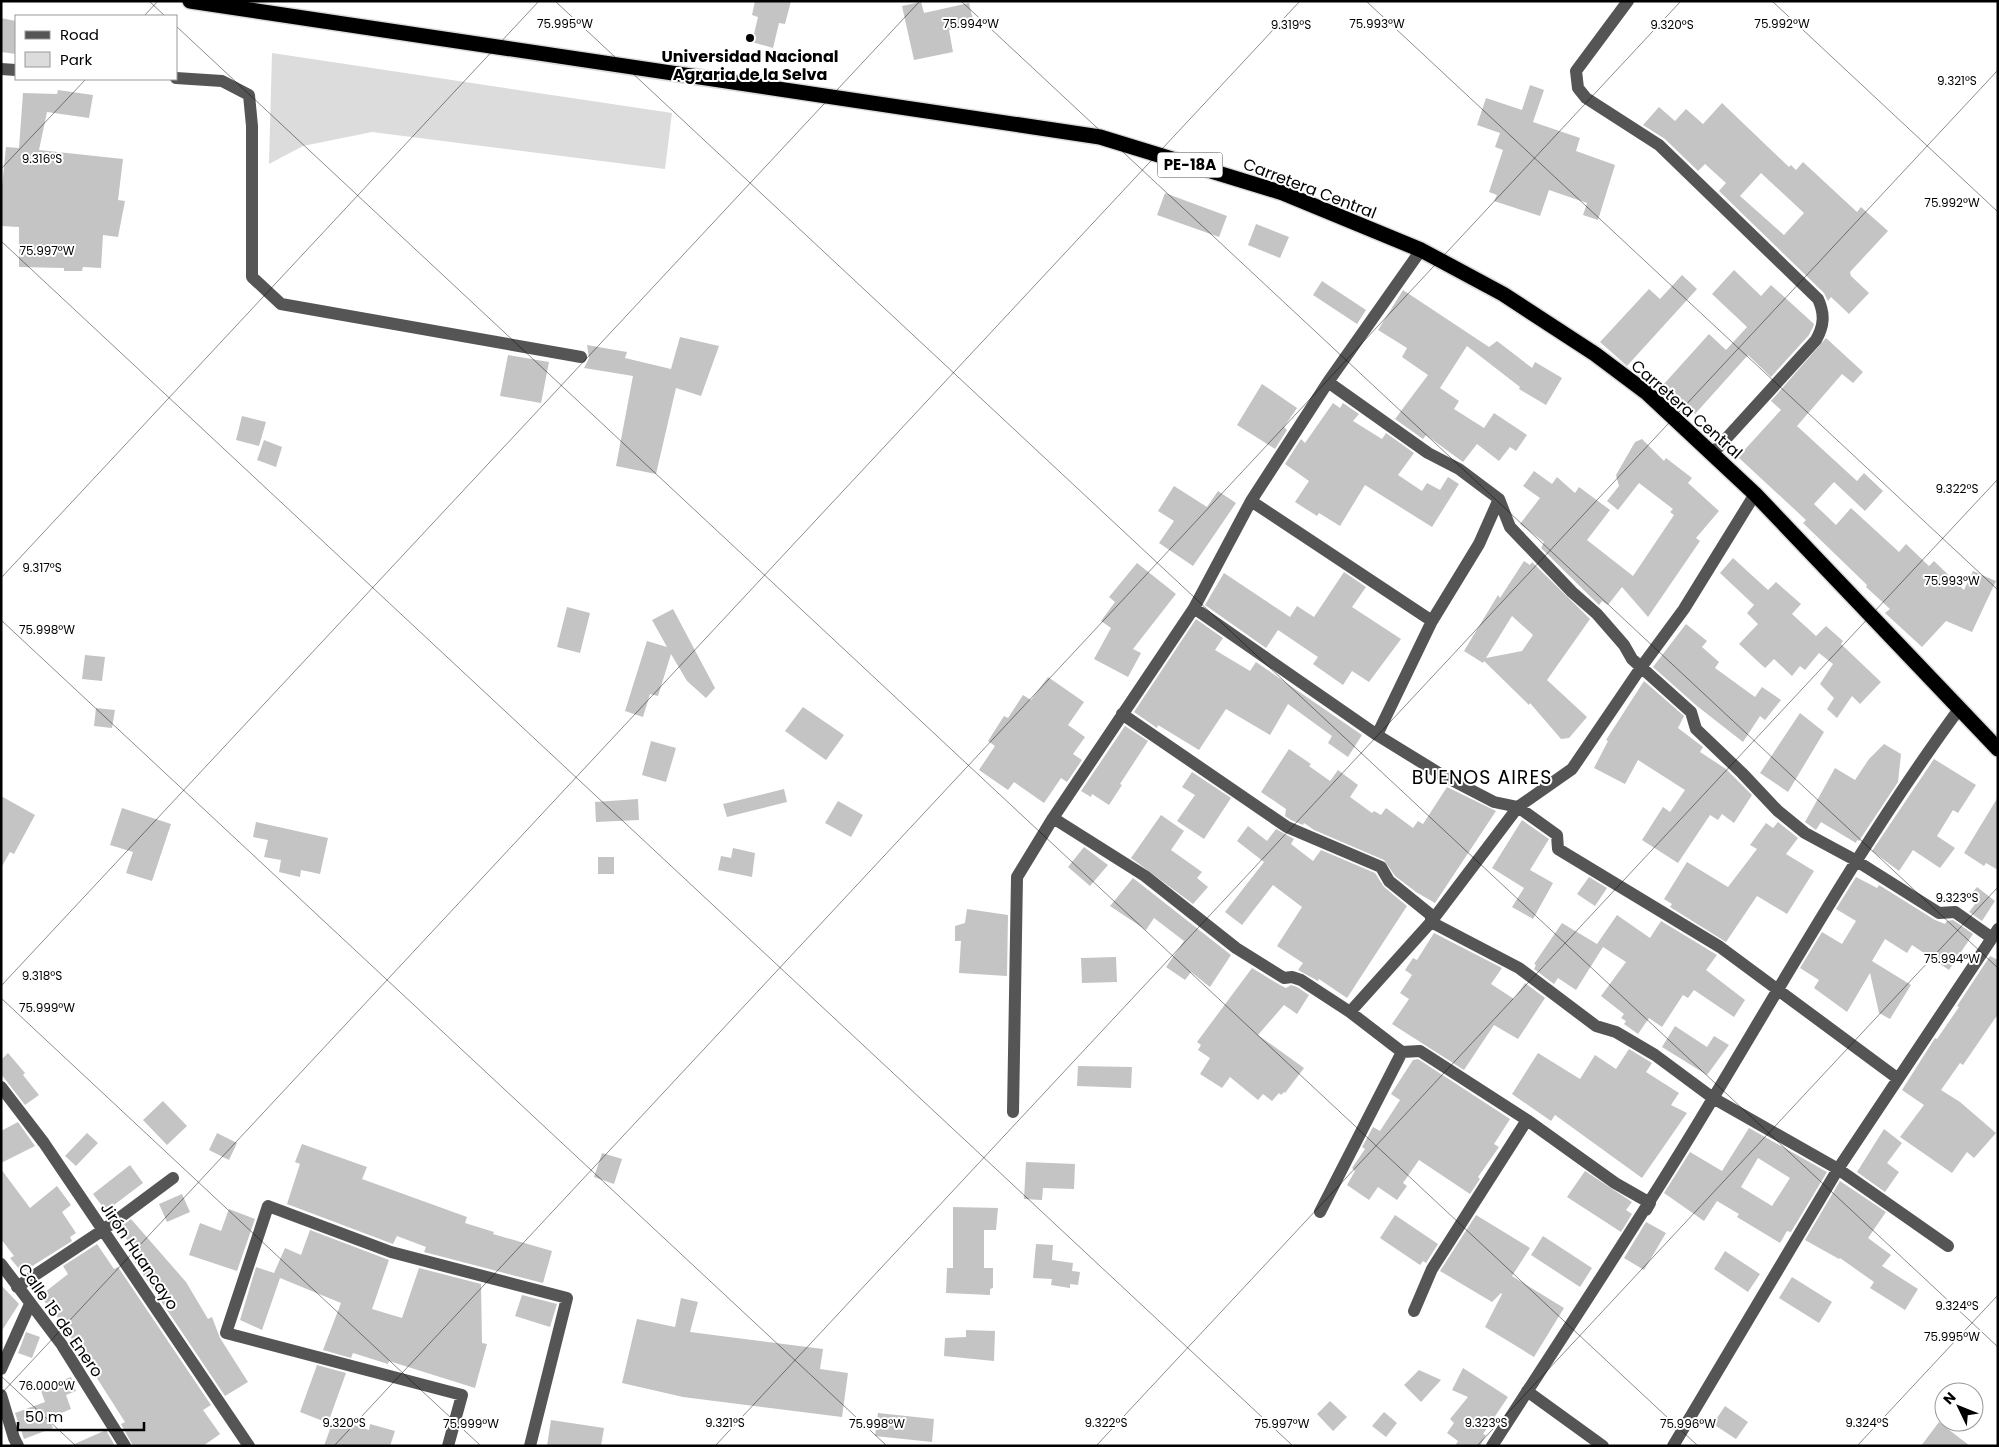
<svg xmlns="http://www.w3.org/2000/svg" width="1999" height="1447" font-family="Poppins,sans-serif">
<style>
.green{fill:#dcdcdc}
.building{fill:#c4c4c4;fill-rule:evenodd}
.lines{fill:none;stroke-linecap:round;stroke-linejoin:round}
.highway-casing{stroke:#dbdbdb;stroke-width:18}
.minor{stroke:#555;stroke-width:12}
.highway{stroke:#000;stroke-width:15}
.ticks{fill:none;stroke:#000;stroke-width:1;stroke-opacity:0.45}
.poi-dot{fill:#000;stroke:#fff;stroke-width:2}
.labels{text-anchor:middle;stroke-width:4;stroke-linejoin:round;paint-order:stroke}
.shield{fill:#fff;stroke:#4c4c4c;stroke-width:1}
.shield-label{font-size:15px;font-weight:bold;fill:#000}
.poi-label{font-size:16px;font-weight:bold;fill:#000;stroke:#fff}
.street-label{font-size:16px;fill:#000;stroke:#fff}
.quarter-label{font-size:19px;letter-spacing:1px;fill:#000;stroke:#fff}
.ticks-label{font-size:12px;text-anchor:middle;fill:#000;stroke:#fff;stroke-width:4;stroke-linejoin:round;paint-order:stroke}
</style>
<rect width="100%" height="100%" fill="#fff"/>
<!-- green -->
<path class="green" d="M272 53 672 113 665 169 372 132 303 146 269 164Z"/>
<!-- building -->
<path class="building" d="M755 1H791L785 24 779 23 773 48 752 42 758 17 752 15Z
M921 2 924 13 969 3 974 24 949 30 953 52 914 60 902 6Z
M1 18 16 21V54L1 52Z
M1530 85 1544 90 1533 122 1580 138 1576 151 1615 165 1598 220 1583 215 1587 203 1549 190 1540 216 1494 201 1497 195 1489 192 1503 150 1495 147 1500 133 1477 125 1486 98 1522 110Z
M58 90 93 95 89 118 47 112 39 150 123 159 118 200 125 201 118 237 103 235 101 268 83 267 82 271H64V268L19 267V227L1 226 2 187 6 147 19 148 23 93 57 94Z
M1722 103 1789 167 1791 165 1796 170 1803 162 1857 212 1861 207 1888 231 1850 272 1851 276 1869 293 1849 314 1831 297 1828 301 1824 293 1719 191 1726 183 1705 164 1698 171 1665 139 1643 125 1659 107 1675 121 1686 109 1703 124ZM1761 173 1804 213 1784 235 1740 196Z
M1165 193 1227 216 1219 237 1157 215Z
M1256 224 1289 237 1280 258 1248 245Z
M1734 270 1761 296 1771 285 1814 324 1813 327 1809 335 1771 377 1748 355 1695 414 1663 385 1709 334 1726 350 1747 327 1712 294Z
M1682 275 1697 289 1627 366 1600 342 1649 289 1660 299Z
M1322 281 1366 310 1357 324 1313 295Z
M1403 290 1489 347 1497 341 1532 368 1535 362 1562 378 1546 405 1519 389 1520 387 1467 346 1440 388 1459 401 1454 409 1484 428 1494 413 1527 435 1516 451 1510 447 1499 461 1477 444 1463 462 1426 435 1423 439 1395 419 1428 375 1402 357 1407 348 1378 330Z
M680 337 719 346 701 396 676 388 656 474 616 466 633 376 584 368 589 358 587 345 627 352 625 358 671 369Z
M1826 338 1863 372 1853 383 1842 374 1797 426 1857 481 1864 473 1883 491 1865 511 1834 482 1814 504 1836 525 1851 508 1899 552 1906 544 1929 566 1934 561 1964 590 1973 571 1996 581 1972 632 1946 621 1922 647 1885 613 1890 609 1866 587 1867 585 1803 523 1806 520 1738 457 1781 410 1771 401Z
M508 355 549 362 541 403 500 396Z
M1262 384 1297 408 1284 427 1287 430 1275 449 1237 425Z
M1333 403 1340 408 1343 403 1359 414 1353 421 1382 439 1386 433 1414 453 1398 475 1422 491 1427 483 1440 490 1448 477 1459 484 1432 527 1365 485 1340 526 1319 513 1317 516 1295 502 1309 481 1285 464 1301 439 1305 443Z
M242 416 266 422 259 446 236 440Z
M1642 439 1664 461 1666 458 1692 478 1688 483 1719 511 1696 538 1700 541 1648 617 1622 587 1608 605 1602 601 1599 605 1541 548 1544 542 1520 524 1540 498 1523 486 1534 471 1552 484 1557 477 1575 493 1579 487 1610 510 1587 540 1633 576 1674 515 1670 512 1673 509 1639 483 1618 510 1607 501 1619 486 1616 475 1635 442Z
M264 440 282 447 276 467 257 460Z
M1174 486 1207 507 1218 491 1236 503 1193 566 1159 543 1174 521 1158 511Z
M1733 558 1768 590 1776 582 1801 604 1792 614 1816 636 1826 626 1843 641 1841 644 1881 682 1860 704 1852 696 1837 718 1827 709 1834 698 1820 684 1833 664 1819 653 1805 670 1800 666 1792 676 1774 659 1765 668 1739 644 1758 624 1747 613 1754 605 1720 573Z
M1524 561 1530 565 1532 562 1590 619 1547 680 1587 717 1569 738 1561 739 1530 703 1529 705 1484 661 1483 663 1464 651 1498 595 1500 598ZM1512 616 1533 635 1522 651 1486 658Z
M1137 563 1176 594 1133 649 1141 653 1128 677 1094 659 1111 628 1101 621 1115 602 1109 597Z
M1344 572 1366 587 1352 607 1401 639 1369 682 1352 671 1343 685 1313 664 1318 657 1278 630 1266 648 1205 605 1224 573 1290 617 1297 606 1314 617Z
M567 607 590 613 580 653 557 647Z
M673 609 715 688 706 698 687 681 671 654 658 696 650 694 643 717 625 711 647 641 667 647 652 620Z
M1196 619 1223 638 1215 650 1250 671 1256 662 1362 735 1348 757 1328 743 1332 736 1288 704 1270 735 1226 709 1199 750 1158 725 1157 728 1134 712Z
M1686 624 1707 641 1702 647 1719 662 1715 668 1755 697 1762 687 1781 700 1765 720 1760 716 1743 742 1697 706 1653 667Z
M85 655 105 657 102 681 82 679Z
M1048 677 1084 702 1068 725 1085 737 1073 754 1082 760 1067 782 1061 778 1044 803 1014 782 1008 790 979 770 995 746 988 741 1004 716 1008 718 1023 695 1031 700Z
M1644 681 1684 716 1678 728 1703 747 1700 752 1726 769 1752 795 1734 823 1722 814 1718 820 1710 815 1678 863 1642 840 1663 807 1670 812 1685 790 1638 760 1625 784 1594 768 1608 741 1606 740Z
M803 707 844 735 826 760 785 731Z
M96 708 115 710 112 728 94 726Z
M1800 713 1824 732 1788 792 1760 773Z
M1125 726 1148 741 1120 784 1122 785 1109 805 1092 794 1091 797 1081 791Z
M651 741 676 748 666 782 642 775Z
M1884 744 1901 754 1898 782 1859 841 1857 840 1856 843 1821 822 1816 830 1805 822 1835 768 1855 780 1869 759Z
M1289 749 1311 764 1309 766 1330 781 1338 770 1358 785 1350 797 1372 813 1374 811 1381 815 1386 808 1413 828 1418 821 1423 824 1447 787 1496 811 1435 903 1416 892 1395 876 1384 860 1314 830 1304 823 1303 825 1291 820 1285 816 1286 809 1261 792Z
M1934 759 1976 785 1958 813 1953 810 1937 836 1955 848 1940 868 1913 850 1899 871 1872 851Z
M1192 772 1231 798 1204 839 1177 821 1195 795 1182 787Z
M784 789 787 802 727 817 723 804Z
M1 796 35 815 14 854 10 852 1 868Z
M1998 797V870L1986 863 1984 866 1964 853Z
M638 799 639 820 596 822 595 802Z
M838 801 863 815 851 837 825 823Z
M122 808 171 824 152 881 126 873 133 852 110 845Z
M1161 815 1184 831 1171 850 1202 872 1197 878 1208 887 1193 904 1131 858Z
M1522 820 1549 839 1530 870 1553 883 1533 919 1512 907 1524 888 1492 868Z
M256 822 328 838 320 874 301 870 300 877 279 872 281 860 264 857 268 840 253 837Z
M1778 822 1798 838 1786 854 1814 871 1787 914 1757 896 1726 942 1670 907 1672 904 1664 899 1687 862 1728 887 1757 849 1750 845 1766 823 1773 828Z
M1248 826 1267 841 1276 829 1294 839 1291 844 1313 861 1321 850 1375 873 1384 887 1407 906 1347 998 1319 979 1318 981 1298 970 1303 963 1277 946 1302 907 1273 885 1242 925 1225 912 1264 862 1237 841Z
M1084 847 1108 865 1090 886 1068 867Z
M733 848 755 853 752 877 718 870 721 856 731 858Z
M598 857H614V874H598Z
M1589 877 1607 888 1595 906 1577 894Z
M1856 877 1877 888 1879 885 1935 920 1945 924 1947 921 1953 920 1973 934 1949 970 1912 945 1907 953 1885 939 1872 961 1911 985 1890 1019 1879 1013 1870 973 1847 1012 1814 988 1819 980 1800 968 1822 932 1842 944 1856 921 1836 909Z
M1133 878 1231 955 1210 987 1191 972 1185 980 1166 967 1184 941 1154 918 1146 930 1110 906Z
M1977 887 1995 901 1982 921 1969 912 1976 903 1969 897Z
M967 909 1008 915 1007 976 959 973 961 941H955V926L965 923Z
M1617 915 1650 938 1661 921 1717 955 1706 970 1745 1000 1734 1017 1694 990 1688 998 1683 995 1662 1027 1649 1018 1638 1034 1624 1024 1626 1021 1621 1018 1624 1014 1601 996 1626 962 1603 947 1576 990 1558 978 1554 984 1534 969 1536 965 1534 964 1562 923 1597 944Z
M1434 933 1502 968 1491 984 1514 999 1525 983 1545 998 1518 1039 1494 1025 1464 1070 1392 1024 1409 999 1400 993 1412 975 1405 970 1413 958 1417 960Z
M1990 956 1998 960V1014L1963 1065 1960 1063 1941 1090 1960 1102 1996 1133 1974 1158 1967 1152 1952 1173 1900 1137 1924 1105 1902 1090 1935 1038 1937 1039 1959 1007 1957 1006Z
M1116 957 1117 982 1082 983 1081 958Z
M1252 968 1280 985 1286 988 1291 985 1297 987 1309 995 1297 1014 1284 1005 1258 1035 1304 1068 1285 1093 1284 1092 1281 1095 1279 1093 1272 1101 1263 1094 1258 1100 1230 1077 1222 1088 1200 1074 1210 1058 1198 1050 1201 1045 1197 1042Z
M1675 1026 1707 1047 1714 1036 1729 1045 1707 1075 1662 1047Z
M1629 1049 1652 1063 1646 1072 1679 1093 1671 1105 1687 1113 1642 1178 1555 1115 1551 1121 1512 1094 1538 1053 1580 1079 1595 1055 1616 1069Z
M8 1053 25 1073 23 1075 39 1095 25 1105 1 1074V1060Z
M1418 1059 1510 1119 1494 1144 1499 1147 1478 1177 1480 1179 1470 1194 1419 1160 1403 1183 1407 1186 1397 1200 1378 1187 1369 1200 1347 1185 1355 1171 1352 1168 1365 1149 1362 1147 1373 1127 1380 1131 1400 1100 1391 1094 1413 1060Z
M1078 1066 1132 1067 1131 1088 1077 1086Z
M163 1101 187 1126 167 1145 143 1120Z
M18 1122 35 1146 1 1163V1131Z
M1749 1128 1827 1172 1791 1232 1787 1231 1780 1243 1737 1217 1739 1214 1717 1201 1704 1221 1664 1193 1690 1152 1722 1171ZM1758 1158 1790 1178 1772 1206 1741 1187Z
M1884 1129 1902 1143 1887 1163 1899 1172 1885 1192 1857 1172Z
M87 1133 98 1143 76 1166 65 1156Z
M217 1133 237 1143 229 1160 209 1150Z
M302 1144 367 1167 362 1179 467 1217 465 1223 494 1232 493 1234 552 1251 543 1283 424 1252 426 1247 397 1236 393 1244 287 1204 300 1164 295 1162Z
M602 1153 622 1159 614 1184 594 1177Z
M1026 1162 1075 1164 1074 1189 1043 1188 1042 1200 1024 1199Z
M130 1165 143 1183 106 1211 93 1194Z
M1 1169 30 1208 57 1186 71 1205 62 1212 76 1233 70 1237 72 1241 26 1270H20L10 1258 14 1256 1 1239Z
M1585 1171 1632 1202 1626 1210 1632 1214 1621 1232 1567 1197Z
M1840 1181 1886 1212 1868 1238 1891 1255 1882 1266 1918 1289 1905 1310 1870 1288 1874 1282 1840 1258 1839 1259 1805 1240Z
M182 1194 190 1212 167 1222 159 1204Z
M953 1207 998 1208 996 1230H984V1268H993V1288L990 1289V1295L946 1293 947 1268H953Z
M229 1209 255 1219 237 1271 189 1255 200 1223 221 1231Z
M1395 1215 1438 1244 1426 1263 1423 1261 1420 1265 1380 1238Z
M1476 1215 1530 1248 1512 1276 1564 1308 1534 1357 1485 1327 1502 1294 1501 1293 1492 1302 1440 1271Z
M131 1219 186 1282 208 1319 212 1317 220 1338 248 1382 225 1396 132 1258 139 1254 118 1229Z
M1646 1222 1666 1233 1644 1270 1624 1258Z
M310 1230 389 1260 372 1309 402 1318 419 1268 481 1284 482 1343 487 1344 475 1388 389 1361 388 1364 353 1353 351 1358 323 1350 341 1303 280 1278 262 1330 240 1320 256 1267 274 1273 285 1248 301 1255Z
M1543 1236 1592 1268 1580 1287 1531 1255Z
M97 1244 114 1269 118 1267 211 1405 203 1410 220 1434 203 1446H133L121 1424 125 1422 59 1319 40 1296 68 1274 63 1266Z
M1036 1244 1053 1245 1052 1260 1073 1263 1072 1271 1080 1272 1078 1285 1070 1284V1288L1051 1285 1052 1279 1033 1278Z
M1725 1251 1760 1274 1748 1292 1714 1269Z
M1792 1277 1832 1302 1819 1323 1779 1298Z
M1 1285 19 1304 1 1332Z
M522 1295 557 1304 550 1327 515 1316Z
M681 1298 698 1302 690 1332 823 1349 820 1369 848 1373 842 1417 683 1397 622 1383 637 1319 675 1327Z
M966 1330 995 1331 994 1361 944 1356 945 1338 966 1337Z
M26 1332 40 1337 32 1358 18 1353Z
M317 1365 346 1373 328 1423 300 1412Z
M1463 1368 1508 1397 1483 1434 1486 1435 1480 1446H1455L1458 1441 1447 1433 1454 1423 1450 1419 1468 1397 1452 1390Z
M1419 1370 1441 1380 1421 1402 1404 1385Z
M71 1377 76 1391 66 1395 71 1409 49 1418 53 1428 24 1439 15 1413 45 1402 40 1388Z
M1330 1401 1347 1417 1333 1431 1317 1414Z
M1725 1406 1748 1422 1736 1439 1713 1424Z
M1384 1412 1397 1423 1386 1437 1372 1426Z
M878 1413 934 1419 932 1442 875 1436Z
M334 1418 369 1430 370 1424 395 1431 390 1446H324Z
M551 1420 604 1428 601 1446H547Z
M1939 1422 1970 1446H1921Z
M106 1430 115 1446H70Z"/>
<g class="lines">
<!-- highway casing -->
<g class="highway-casing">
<path id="highway" d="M190 1 1100 137 1283 193 1421 250 1503 294 1595 354 1647 393 1755 494 1998 749"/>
</g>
<!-- minor -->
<path class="minor" d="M1628 1 1576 71 1578 88 1586 98 1659 145 1818 299C1825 314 1824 326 1816 340L1713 453
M1 69 16 70
M176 78 222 81 249 95 252 126V277L281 304 581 357
M1328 382 1428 453 1459 469 1499 499
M1251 501 1432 621
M1194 608 1377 735 1442 775 1494 802 1518 807 1557 835 1558 849 1720 947 1897 1078
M1122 714 1287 827 1381 867 1389 881 1431 915V922L1519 968 1596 1026 1616 1032 1655 1055 1713 1098 1838 1169 1948 1246
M1377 735 1432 621 1479 544 1499 499 1510 527 1572 592 1597 614 1624 645 1632 659 1691 712 1696 729 1742 773 1778 811 1805 833 1855 860 1939 913 1955 912 1992 938
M1053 818 1145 876 1236 948 1284 978 1292 977 1301 980 1350 1012 1402 1052 1420 1051 1527 1120 1615 1183 1650 1203 1646 1210
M1350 1012 1431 922 1518 807 1572 769 1642 666 1684 609 1755 494
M1 1087 44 1143 249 1446
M1013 1112 1017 877 1053 818 1194 608 1251 501 1328 382 1421 250
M1320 1212 1402 1052
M1 1264 62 1345 125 1446
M17 1287 103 1230 173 1178
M1414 1311 1432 1269 1527 1120
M1 1369 30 1304
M1527 1391 1603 1446
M1 1395 14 1438 18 1446
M448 1446 462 1395 226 1333 268 1206 391 1252 567 1298 530 1446
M1492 1446C1562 1337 1633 1231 1700 1120 1784 981 1863 840 1959 709
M1673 1446 1838 1169 1998 929"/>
<!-- highway -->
<use href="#highway" class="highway"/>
</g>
<!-- ticks -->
<path class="ticks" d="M149 1 165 16M555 1 1998 1347M961 1 1998 968M1366 1 1998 590M1772 1 1998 212M144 16 158 1M176 26 1698 1446M1 169 86 79M1 241 1293 1446M1 578 539 1M1 620 887 1446M1 986 920 1M1 998 481 1446M1 1376 76 1446M1 1394 1300 1M334 1446 1681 1M715 1446 1998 70M1096 1446 1998 479M1477 1446 1998 887M1857 1446 1998 1295"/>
<!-- markers -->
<circle class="poi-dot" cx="750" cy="38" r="5"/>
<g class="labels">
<!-- shield labels -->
<rect class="shield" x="1157.5" y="152.5" width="65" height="25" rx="4"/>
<g class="shield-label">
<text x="1190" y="170">PE-18A</text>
</g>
<!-- poi labels -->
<g class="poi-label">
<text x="750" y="62">Universidad Nacional<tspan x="750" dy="18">Agraria de la Selva</tspan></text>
</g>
<!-- street labels -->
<g class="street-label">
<text transform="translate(1310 188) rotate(21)" y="6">Carretera Central</text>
<text transform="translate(1687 409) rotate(41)" y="6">Carretera Central</text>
<text transform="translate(140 1256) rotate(56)" y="6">Jirón Huancayo</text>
<text transform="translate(61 1320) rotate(55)" y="6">Calle 15 de Enero</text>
</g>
<!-- quarter labels -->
<g class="quarter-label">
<text x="1482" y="784">BUENOS AIRES</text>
</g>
</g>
<g class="ticks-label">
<text x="565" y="28">75.995°W</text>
<text x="971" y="28">75.994°W</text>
<text x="1377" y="28">75.993°W</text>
<text x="1782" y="28">75.992°W</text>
<text x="1291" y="29">9.319°S</text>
<text x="1672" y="29">9.320°S</text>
<text x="1957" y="85">9.321°S</text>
<text x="42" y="163">9.316°S</text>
<text x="1952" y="207">75.992°W</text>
<text x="47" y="255">75.997°W</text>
<text x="1957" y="493">9.322°S</text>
<text x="42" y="572">9.317°S</text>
<text x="1952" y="585">75.993°W</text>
<text x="47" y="634">75.998°W</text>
<text x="1957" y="902">9.323°S</text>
<text x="1952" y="963">75.994°W</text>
<text x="42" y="980">9.318°S</text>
<text x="47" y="1012">75.999°W</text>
<text x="1957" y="1310">9.324°S</text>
<text x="1952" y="1341">75.995°W</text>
<text x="47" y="1390">76.000°W</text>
<text x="344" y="1427">9.320°S</text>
<text x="725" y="1427">9.321°S</text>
<text x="1106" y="1427">9.322°S</text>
<text x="1486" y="1427">9.323°S</text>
<text x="1867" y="1427">9.324°S</text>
<text x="471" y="1428">75.999°W</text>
<text x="877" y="1428">75.998°W</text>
<text x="1282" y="1428">75.997°W</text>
<text x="1688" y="1428">75.996°W</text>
</g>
<!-- border -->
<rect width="1999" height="1447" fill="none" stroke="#000000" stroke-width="5"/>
<!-- legend -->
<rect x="15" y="15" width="162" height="65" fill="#ffffff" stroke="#999999"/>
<rect x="25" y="31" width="25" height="8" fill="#555555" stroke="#999999"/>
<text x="60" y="40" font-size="15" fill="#000000">Road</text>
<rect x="25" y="52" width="25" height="15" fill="#dcdcdc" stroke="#999999"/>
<text x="60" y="65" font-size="15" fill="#000000">Park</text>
<!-- north arrow -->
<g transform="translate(1959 1407) rotate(313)"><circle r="24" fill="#ffffff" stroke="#999999"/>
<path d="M0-4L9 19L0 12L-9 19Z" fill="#000000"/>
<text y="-8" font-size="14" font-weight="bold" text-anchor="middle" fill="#000000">N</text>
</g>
<!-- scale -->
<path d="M18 1422v8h126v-8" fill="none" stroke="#000000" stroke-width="2.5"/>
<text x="25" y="1422" font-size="15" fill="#000000" stroke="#ffffff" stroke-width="4" paint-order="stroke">50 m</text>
</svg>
